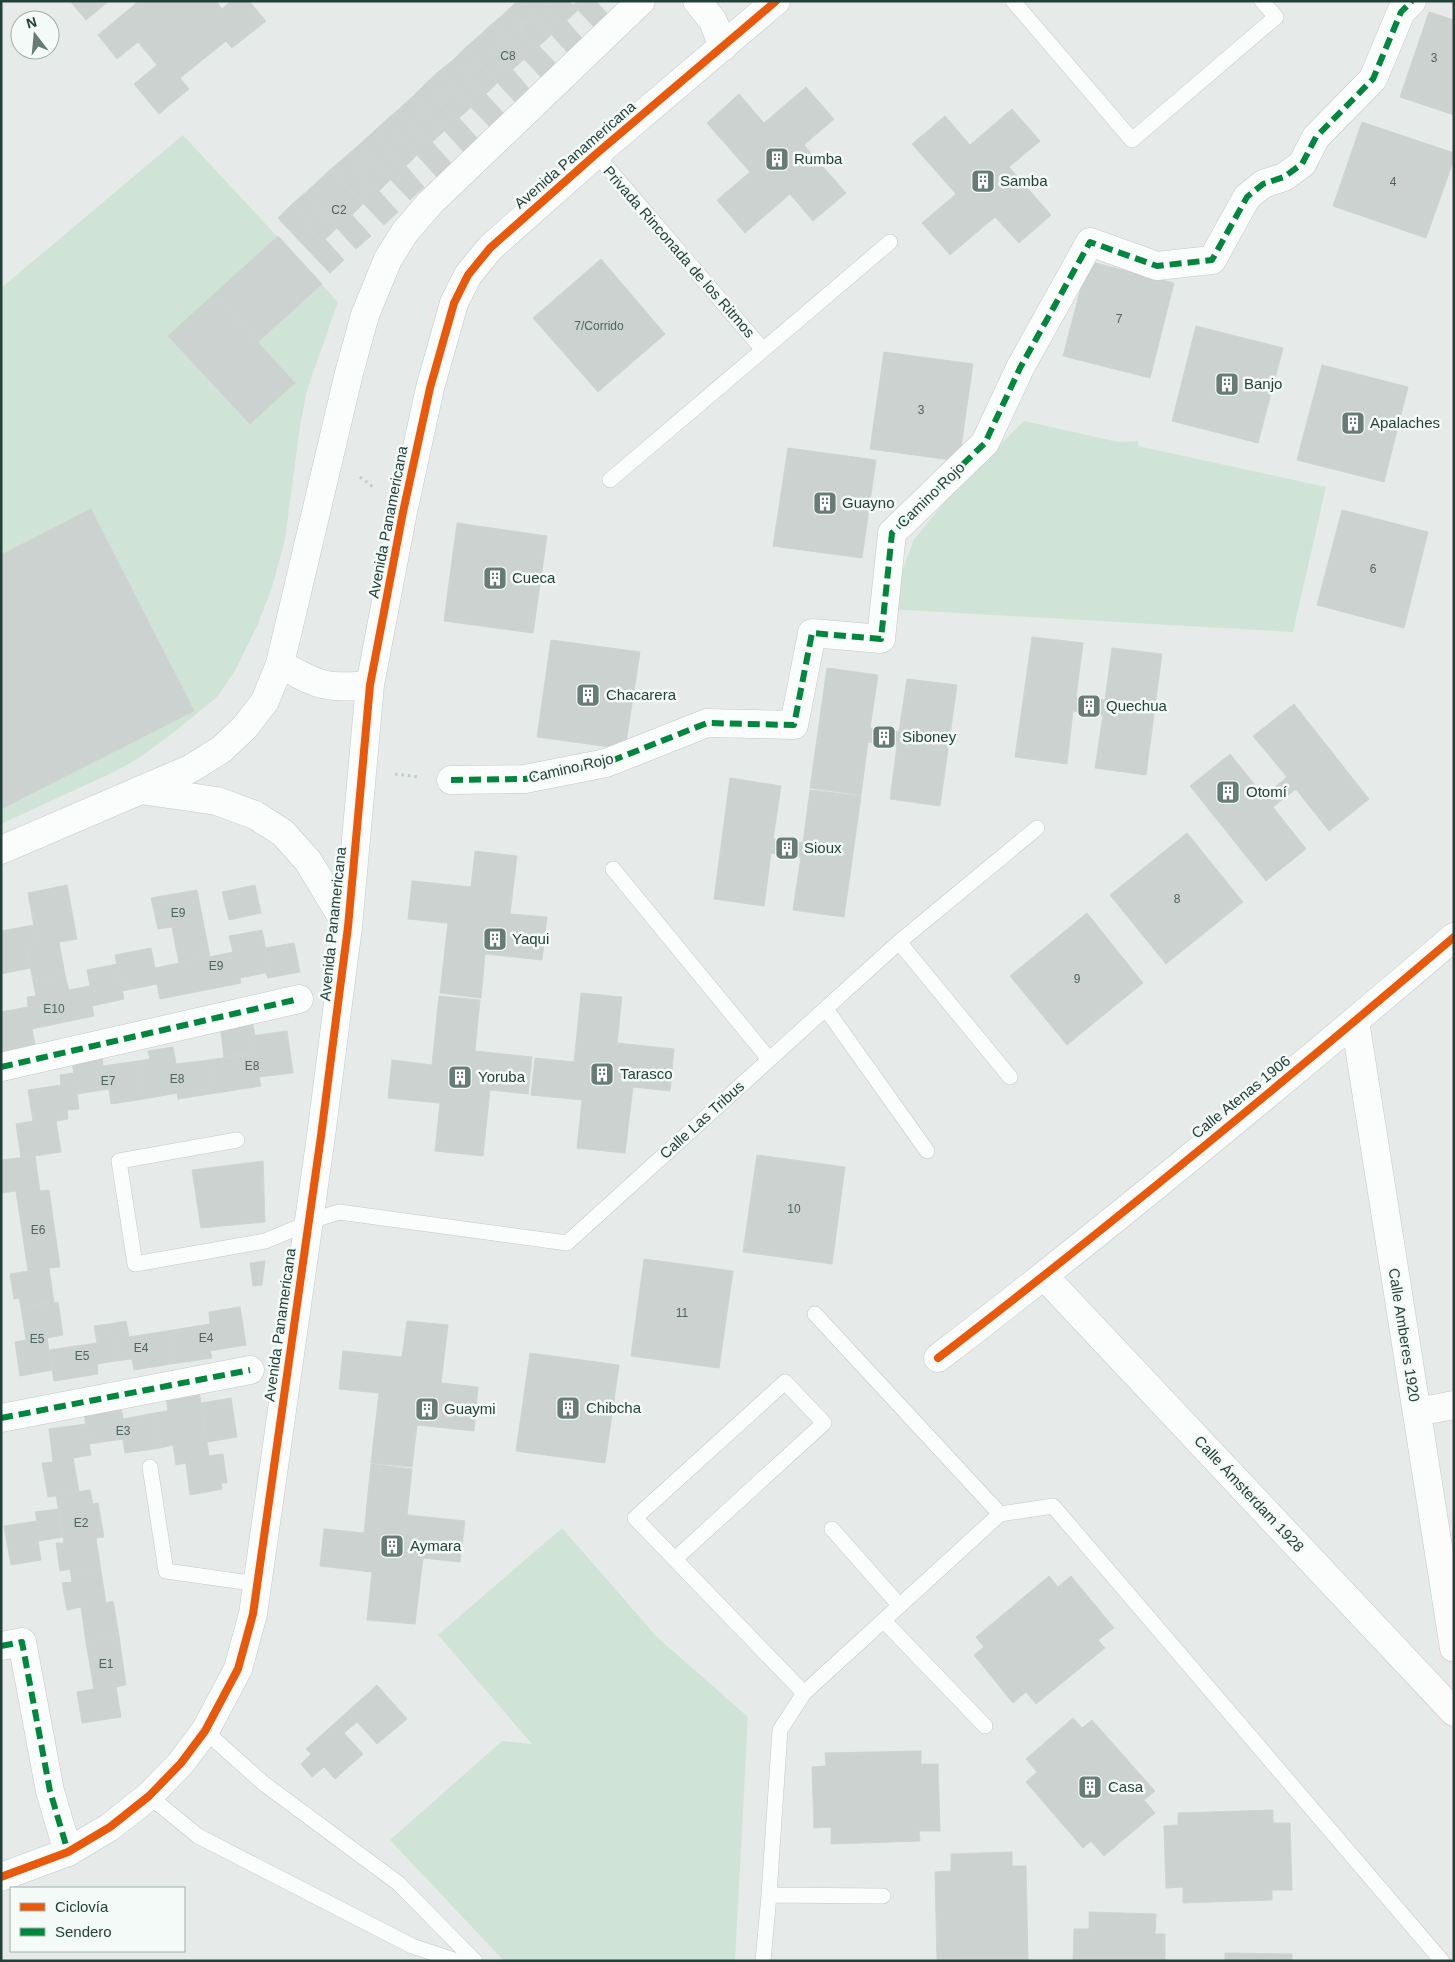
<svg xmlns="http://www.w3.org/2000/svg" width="1455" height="1962" font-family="Helvetica,sans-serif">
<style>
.green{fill:#cfe4d7}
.building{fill:#ccd2d0;stroke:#ced4d2}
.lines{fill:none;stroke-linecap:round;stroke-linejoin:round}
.lane-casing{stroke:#c3c8c6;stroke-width:16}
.street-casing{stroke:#c3c8c6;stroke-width:29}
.secondary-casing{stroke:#c1c9c6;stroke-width:29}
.path{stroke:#c1cbc9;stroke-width:3;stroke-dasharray:2.5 4;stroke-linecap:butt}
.lane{stroke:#fbfcfc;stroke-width:15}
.street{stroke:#fbfcfc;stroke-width:28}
.secondary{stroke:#fbfcfc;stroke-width:28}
.quiet{stroke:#00873e;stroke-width:6;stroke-dasharray:12 6;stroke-linecap:butt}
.cycleway-casing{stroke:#f4faf7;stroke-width:11}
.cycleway{stroke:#e8590c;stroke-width:8}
.labels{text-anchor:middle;stroke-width:5;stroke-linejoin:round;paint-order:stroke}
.number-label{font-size:12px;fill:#4d6560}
.street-label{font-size:15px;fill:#22403a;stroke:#f4faf7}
.poi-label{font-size:15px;fill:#22403a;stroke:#f4faf7;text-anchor:start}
</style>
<rect width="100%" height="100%" fill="#e6ebe9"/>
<!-- green -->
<path class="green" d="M183 135 338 302 307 390 300 426 285 540 272 587 258 624 235 671 217 697 173 733 139 758 114 772 1 824V288Z
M1024 421 1118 442 1138 441V446L1326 487 1293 632 888 609 914 539 954 491Z
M562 1528 657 1637 748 1717 735 1961H504L390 1840 502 1741 532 1744 438 1635Z"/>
<!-- building -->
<path class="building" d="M70 1H109L86 20Z
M139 1H216L222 9 231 1H249L266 21 232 48 226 41 180 78 189 89 159 114 134 84 157 65 138 42 117 59 98 35Z
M517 1H520L533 15 520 26 507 11Z
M520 1H547L545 4 559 19 546 29Z
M569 1 578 10 563 24 545 4 548 1Z
M578 1H596L611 18 598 31 573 5Z
M507 11 520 26 518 29 531 43 519 54 492 24Z
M1429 12 1454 20V115L1400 97Z
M533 15 551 35 536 49 518 29Z
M559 19 563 24 567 21 585 42 571 56 546 29Z
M492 24 506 39 494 50 480 35Z
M480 35 494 50 491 53 505 67 493 78 465 48Z
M506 39 525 58 510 72 491 53Z
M531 43 536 49 539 46 558 66 544 80 519 54Z
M465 48 479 63 467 74 453 60Z
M453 60 467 74 464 77 478 91 466 102 438 72Z
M479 63 497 83 483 97 464 77Z
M505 67 510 72 513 70 531 91 517 104 493 78Z
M438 72 452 87 441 99 426 83Z
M426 83 441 99 438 101 451 116 440 126 412 97Z
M452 87 471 107 456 121 438 101Z
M806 87 834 119 804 145 846 193 813 221 790 194 745 233 717 200 750 172 707 123 739 94 764 123Z
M478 91 483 97 486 94 505 115 491 128 466 102Z
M412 97 426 111 413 123 400 108Z
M400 108 413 123 411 125 424 140 412 150 385 121Z
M1012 109 1040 141 1009 167 1051 215 1019 243 995 217 950 255 922 223 956 194 912 144 945 116 970 145Z
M426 111 444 131 429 145 411 125Z
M451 116 456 121 459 118 478 139 464 152 440 126Z
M385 121 399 136 387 147 373 132Z
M1362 122 1454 153V159L1426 238 1333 206Z
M373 132 387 147 384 149 398 164 386 175 359 145Z
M399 136 417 155 403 169 384 149Z
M424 140 429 145 432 142 451 163 437 177 412 150Z
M359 145 372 160 360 172 346 156Z
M346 156 360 172 357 174 371 189 359 199 331 169Z
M372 160 390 180 376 194 357 174Z
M398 164 403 169 406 166 424 187 410 200 386 175Z
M331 169 363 204 352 215 371 236 356 249 305 193Z
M371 189 376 194 379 191 398 212 384 225 359 199Z
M305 193 319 209 306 220 292 204Z
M292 204 306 220 304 222 317 237 305 247 278 218Z
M319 209 337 228 322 242 304 222Z
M278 236 322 284 258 342 214 294Z
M317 237 322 242 325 239 344 260 330 273 305 247Z
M601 259 665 334 598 392 533 318Z
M1088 261 1174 283 1150 378 1063 356Z
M214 294 295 383 250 424 168 336Z
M1196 326 1283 348 1258 443 1172 421Z
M884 352 973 364 959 461 870 449Z
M1322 365 1408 387 1384 482 1297 460Z
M788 448 876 460 862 558 773 546Z
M91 509 194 711 1 809V555Z
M1342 510 1428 532 1404 628 1317 605Z
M457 523 547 536 533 633 444 621Z
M1032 637 1083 643 1076 697 1105 700 1112 648 1162 654 1146 775 1095 768 1103 715 1073 711 1067 764 1015 757Z
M551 640 640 652 625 749 537 737Z
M827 668 878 675 870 728 899 732 907 679 957 685 940 806 890 799 897 746 868 742 861 795 810 788Z
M1294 704 1369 799 1329 831 1296 789 1273 807 1306 849 1266 881 1190 786 1230 754 1264 796 1287 777 1253 736Z
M730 778 781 786 773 839 803 843 810 790 861 796 844 917 793 910 801 857 771 853 764 906 714 899Z
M1187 833 1243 902 1166 964 1110 895Z
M475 851 517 856 510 914 547 917 542 960 485 954 481 998 440 993 448 923 408 919 412 881 471 887Z
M67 885 77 939 59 942 65 975 33 981 26 945 37 943 28 893Z
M255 885 261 913 229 920 222 892Z
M197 890 210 957 179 963 172 927 158 929 151 898Z
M1087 913 1143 983 1067 1045 1010 976Z
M34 925 37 943 26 945 30 968 1 974V931Z
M262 930 270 972 240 978 241 983 160 999 157 984 122 991 115 955 151 948 155 968 233 952 229 936Z
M294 943 300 972 268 978 266 973 270 972 265 948Z
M117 964 124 999 92 1006 94 1016 32 1029 35 1045 2 1052 1 1012 28 1007 27 997 36 996 33 981 65 975 69 990 90 986 87 970Z
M581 993 622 997 617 1043 674 1049 670 1091 633 1087 625 1153 577 1148 582 1100 531 1095 535 1058 574 1062Z
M439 996 480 1000 475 1051 532 1057 528 1094 490 1090 483 1156 435 1151 440 1103 388 1098 392 1060 432 1065Z
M252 1020 255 1035 250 1036 253 1053 224 1057 220 1025Z
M287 1031 293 1073 259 1077 261 1086 216 1093 210 1060 253 1053 250 1036Z
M173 1047 176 1064 210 1060 216 1093 178 1099 177 1093 144 1099 138 1061 150 1059 148 1051Z
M102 1057 103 1066 138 1061 144 1099 111 1104 109 1089 77 1094 72 1061Z
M74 1073 79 1109 67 1110 68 1119 56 1121 61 1152 21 1158 16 1124 33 1121 28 1090 61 1085 60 1075Z
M757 1155 845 1167 832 1264 743 1252Z
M35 1156 40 1191 49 1190 60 1267 49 1268 54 1302 21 1307 19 1298 14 1299 10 1274 28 1271 16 1191 1 1193V1160Z
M263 1161 265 1222 201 1228 192 1170Z
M644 1259 733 1271 719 1368 631 1356Z
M265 1261 262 1285 253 1286 250 1263Z
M58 1302 63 1335 47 1338 52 1370 20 1376 15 1342 26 1340 21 1307Z
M240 1307 246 1345 210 1351 212 1358 171 1364 167 1331 210 1324 209 1312Z
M126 1321 129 1337 167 1331 171 1364 134 1370 132 1359 115 1361 110 1324Z
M407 1321 448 1325 441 1383 478 1387 474 1431 417 1425 412 1467 371 1463 379 1393 339 1389 343 1351 402 1357Z
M110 1324 115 1361 97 1364 98 1374 54 1381 49 1350 97 1343 94 1326Z
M530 1353 619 1365 605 1463 516 1451Z
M199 1391 209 1456 223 1454 227 1483H221L222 1489 190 1495 186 1463 176 1465 173 1445 160 1448 155 1413 168 1411 166 1396Z
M231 1398 237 1437 207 1442 201 1403Z
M120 1401 123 1419 155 1413 160 1448 125 1453 123 1439 89 1444 84 1413Z
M86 1424 91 1455 73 1458 79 1492 48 1497 42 1463 53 1462 49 1429Z
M371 1464 412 1469 407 1515 465 1521 460 1562 423 1558 415 1624 367 1620 372 1572 320 1566 324 1529 364 1533Z
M90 1490 93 1504 98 1503 104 1537 96 1538 101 1571 71 1575 70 1569 60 1571 56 1543H64L56 1495Z
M58 1509 63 1537 38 1541 41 1560 11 1565 4 1526 37 1521 35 1512Z
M101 1571 106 1603 113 1601 119 1636 86 1642 81 1607 67 1610 62 1583 72 1582 71 1575Z
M1049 1576 1058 1587 1071 1576 1114 1628 1098 1640 1105 1648 1036 1704 1026 1692 1013 1703 974 1655 984 1647 976 1637Z
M119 1636 126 1685 116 1687 121 1717 82 1723 77 1692 94 1689 86 1642Z
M377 1685 407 1719 377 1744 357 1722 344 1733 363 1754 335 1779 324 1767 312 1777 301 1764 311 1754 306 1749Z
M1073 1718 1082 1728 1092 1720 1155 1791 1144 1800 1155 1813 1104 1856 1091 1841 1083 1848 1026 1782 1037 1772 1026 1759Z
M921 1751V1764H938L940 1831H919L920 1841 831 1844V1827L814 1828 812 1767 826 1766 825 1753Z
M1273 1810V1823H1290L1292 1890H1272V1900L1183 1903V1887L1166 1888 1164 1826 1178 1825V1813Z
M1012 1852V1866H1026L1028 1961 937 1960 935 1872 951 1871V1854Z
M1089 1912 1156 1914 1155 1934H1165V1961H1073L1074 1929H1089Z
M1225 1953 1292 1954V1961H1225Z"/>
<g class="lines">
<!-- lane casing -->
<g class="lane-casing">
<path id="lane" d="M1013 1 1132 140 1276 17 1262 1
M596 154 763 350
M610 480 890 242
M613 869 769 1059
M899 942 1010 1077
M826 1009 927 1151
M237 1140 119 1161 135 1264 265 1241 323 1217 339 1212 567 1243 899 942 1037 828
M815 1314 1000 1514
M150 1467 166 1571 258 1584
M832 1529 900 1606
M675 1559 824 1423 785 1382 635 1518 804 1693
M884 1621 985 1726
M205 1731 263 1783 398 1883 475 1961
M149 1796 198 1836 412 1946 457 1961
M769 1895 883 1896
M763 1961 769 1895 780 1730 804 1693 1000 1514 1053 1506 1442 1961"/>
</g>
<!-- street casing -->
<g class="street-casing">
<path id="street" d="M451 780 525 779 606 763 707 723 794 725 812 633 881 639 892 533 985 443 1020 368 1090 242 1157 266 1212 260 1247 197 1263 184 1284 177 1302 164 1316 137 1373 79 1401 12 1412 1
M1355 1021 1454 1648
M1 1067 299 999
M1044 1276 1454 1712
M938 1358C1114 1223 1285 1081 1454 937
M1417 1412 1454 1405
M1 1418 250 1370
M1 1646 22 1642 50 1791 68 1852"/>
</g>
<!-- secondary casing -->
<g class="secondary-casing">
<path id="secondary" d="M697 1 713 21 723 47
M280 664C319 686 326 689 370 685
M140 790 217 801 255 815 283 833 308 861 348 927
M1 850 190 769 222 749 245 727 265 701 280 664 349 373 365 315 388 259 405 232 430 203 641 1
M1 1877 68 1852 110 1827 149 1796 181 1763 205 1731 238 1669 253 1614 321 1136 340 988 348 927 370 685 403 512 430 388 454 303 468 275 490 248 596 154 776 1"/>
</g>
<!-- path -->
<path class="path" d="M360 477 374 488
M395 774 419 777"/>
<!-- lane -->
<use href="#lane" class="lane"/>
<!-- street -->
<use href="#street" class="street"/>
<!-- secondary -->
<use href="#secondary" class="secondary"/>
<!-- quiet -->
<path class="quiet" d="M451 780 525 779 606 763 707 723 794 725 812 633 881 639 892 533 985 443 1020 368 1090 242 1157 266 1212 260 1247 197 1263 184 1284 177 1302 164 1316 137 1373 79 1401 12 1412 1
M1 1067 299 999
M1 1418 250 1370
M1 1646 22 1642 50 1791 68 1852"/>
<!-- cycleway casing -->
<g class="cycleway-casing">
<path id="cycleway" d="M938 1358C1114 1223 1285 1081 1454 937
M1 1877 68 1852 110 1827 149 1796 181 1763 205 1731 238 1669 253 1614 321 1136 340 988 348 927 370 685 403 512 430 388 454 303 468 275 490 248 596 154 776 1"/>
</g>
<!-- cycleway -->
<use href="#cycleway" class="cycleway"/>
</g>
<!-- icons -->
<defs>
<g id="building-square" transform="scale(1.25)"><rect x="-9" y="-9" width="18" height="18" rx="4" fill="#677c77" stroke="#f4faf7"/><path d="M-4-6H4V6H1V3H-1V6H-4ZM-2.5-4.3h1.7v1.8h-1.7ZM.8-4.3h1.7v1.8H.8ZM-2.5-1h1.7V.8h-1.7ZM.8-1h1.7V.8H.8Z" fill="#fff"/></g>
</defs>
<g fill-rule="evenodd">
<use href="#building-square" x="777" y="159"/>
<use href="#building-square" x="983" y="181"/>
<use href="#building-square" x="1227" y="384"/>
<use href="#building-square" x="1353" y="423"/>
<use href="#building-square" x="825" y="503"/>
<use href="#building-square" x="495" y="578"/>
<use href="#building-square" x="588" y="695"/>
<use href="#building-square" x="1089" y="706"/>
<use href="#building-square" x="884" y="737"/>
<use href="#building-square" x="1228" y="792"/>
<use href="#building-square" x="787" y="848"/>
<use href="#building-square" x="495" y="939"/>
<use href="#building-square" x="602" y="1074"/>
<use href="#building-square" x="460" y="1077"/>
<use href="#building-square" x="568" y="1408"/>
<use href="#building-square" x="427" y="1409"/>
<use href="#building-square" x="392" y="1546"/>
<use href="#building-square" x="1090" y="1787"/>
</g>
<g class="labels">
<!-- number labels -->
<g class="number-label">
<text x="508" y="60">C8</text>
<text x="1434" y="62">3</text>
<text x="1393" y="186">4</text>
<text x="339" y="214">C2</text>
<text x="1119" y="323">7</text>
<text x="599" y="330">7/Corrido</text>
<text x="921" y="414">3</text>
<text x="1373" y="573">6</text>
<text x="1177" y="903">8</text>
<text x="178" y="917">E9</text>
<text x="216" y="970">E9</text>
<text x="1077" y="983">9</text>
<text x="54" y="1013">E10</text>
<text x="252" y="1070">E8</text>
<text x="177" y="1083">E8</text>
<text x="108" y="1085">E7</text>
<text x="794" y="1213">10</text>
<text x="38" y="1234">E6</text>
<text x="682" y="1317">11</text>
<text x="206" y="1342">E4</text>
<text x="37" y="1343">E5</text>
<text x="141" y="1352">E4</text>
<text x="82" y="1360">E5</text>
<text x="123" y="1435">E3</text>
<text x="81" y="1527">E2</text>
<text x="106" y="1668">E1</text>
</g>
<!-- street labels -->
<g class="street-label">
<text transform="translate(575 155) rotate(-41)" y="5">Avenida Panamericana</text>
<text transform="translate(679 252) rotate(49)" y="5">Privada Rinconada de los Ritmos</text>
<text transform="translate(931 495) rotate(-44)" y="5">Camino Rojo</text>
<text transform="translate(388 522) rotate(-79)" y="5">Avenida Panamericana</text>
<text transform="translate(571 768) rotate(-13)" y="5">Camino Rojo</text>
<text transform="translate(333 924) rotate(-84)" y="5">Avenida Panamericana</text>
<text transform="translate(1241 1097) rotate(-39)" y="5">Calle Atenas 1906</text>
<text transform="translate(702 1120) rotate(-42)" y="5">Calle Las Tribus</text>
<text transform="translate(280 1325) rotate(-82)" y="5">Avenida Panamericana</text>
<text transform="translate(1404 1335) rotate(81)" y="5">Calle Amberes 1920</text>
<text transform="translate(1249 1494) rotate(47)" y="5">Calle Ámsterdam 1928</text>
</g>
<!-- poi labels -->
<g class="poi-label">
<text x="794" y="164">Rumba</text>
<text x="1000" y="186">Samba</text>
<text x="1244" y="389">Banjo</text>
<text x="1370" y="428">Apalaches</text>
<text x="842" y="508">Guayno</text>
<text x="512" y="583">Cueca</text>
<text x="606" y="700">Chacarera</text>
<text x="1106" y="711">Quechua</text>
<text x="902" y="742">Siboney</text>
<text x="1246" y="797">Otomí</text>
<text x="804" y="853">Sioux</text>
<text x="512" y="944">Yaqui</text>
<text x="620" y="1079">Tarasco</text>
<text x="478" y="1082">Yoruba</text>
<text x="586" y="1413">Chibcha</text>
<text x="444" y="1414">Guaymi</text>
<text x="410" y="1551">Aymara</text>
<text x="1108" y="1792">Casa</text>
</g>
</g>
<!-- border -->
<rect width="1455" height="1962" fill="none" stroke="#22403a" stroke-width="5"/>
<!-- legend -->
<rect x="10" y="1887" width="175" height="65" fill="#f4faf7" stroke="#a0b0ab"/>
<rect x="20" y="1903" width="25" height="8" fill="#e8590c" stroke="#a0b0ab"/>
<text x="55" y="1912" font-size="15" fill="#22403a">Ciclovía</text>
<rect x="20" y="1928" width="25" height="8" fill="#00873e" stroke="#a0b0ab"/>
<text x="55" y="1937" font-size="15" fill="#22403a">Sendero</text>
<!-- north arrow -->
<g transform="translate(35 35) rotate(344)"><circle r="24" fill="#f4faf7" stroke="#a0b0ab"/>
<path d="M0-4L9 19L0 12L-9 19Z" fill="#677c77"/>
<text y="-8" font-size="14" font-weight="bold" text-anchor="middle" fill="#22403a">N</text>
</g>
</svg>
